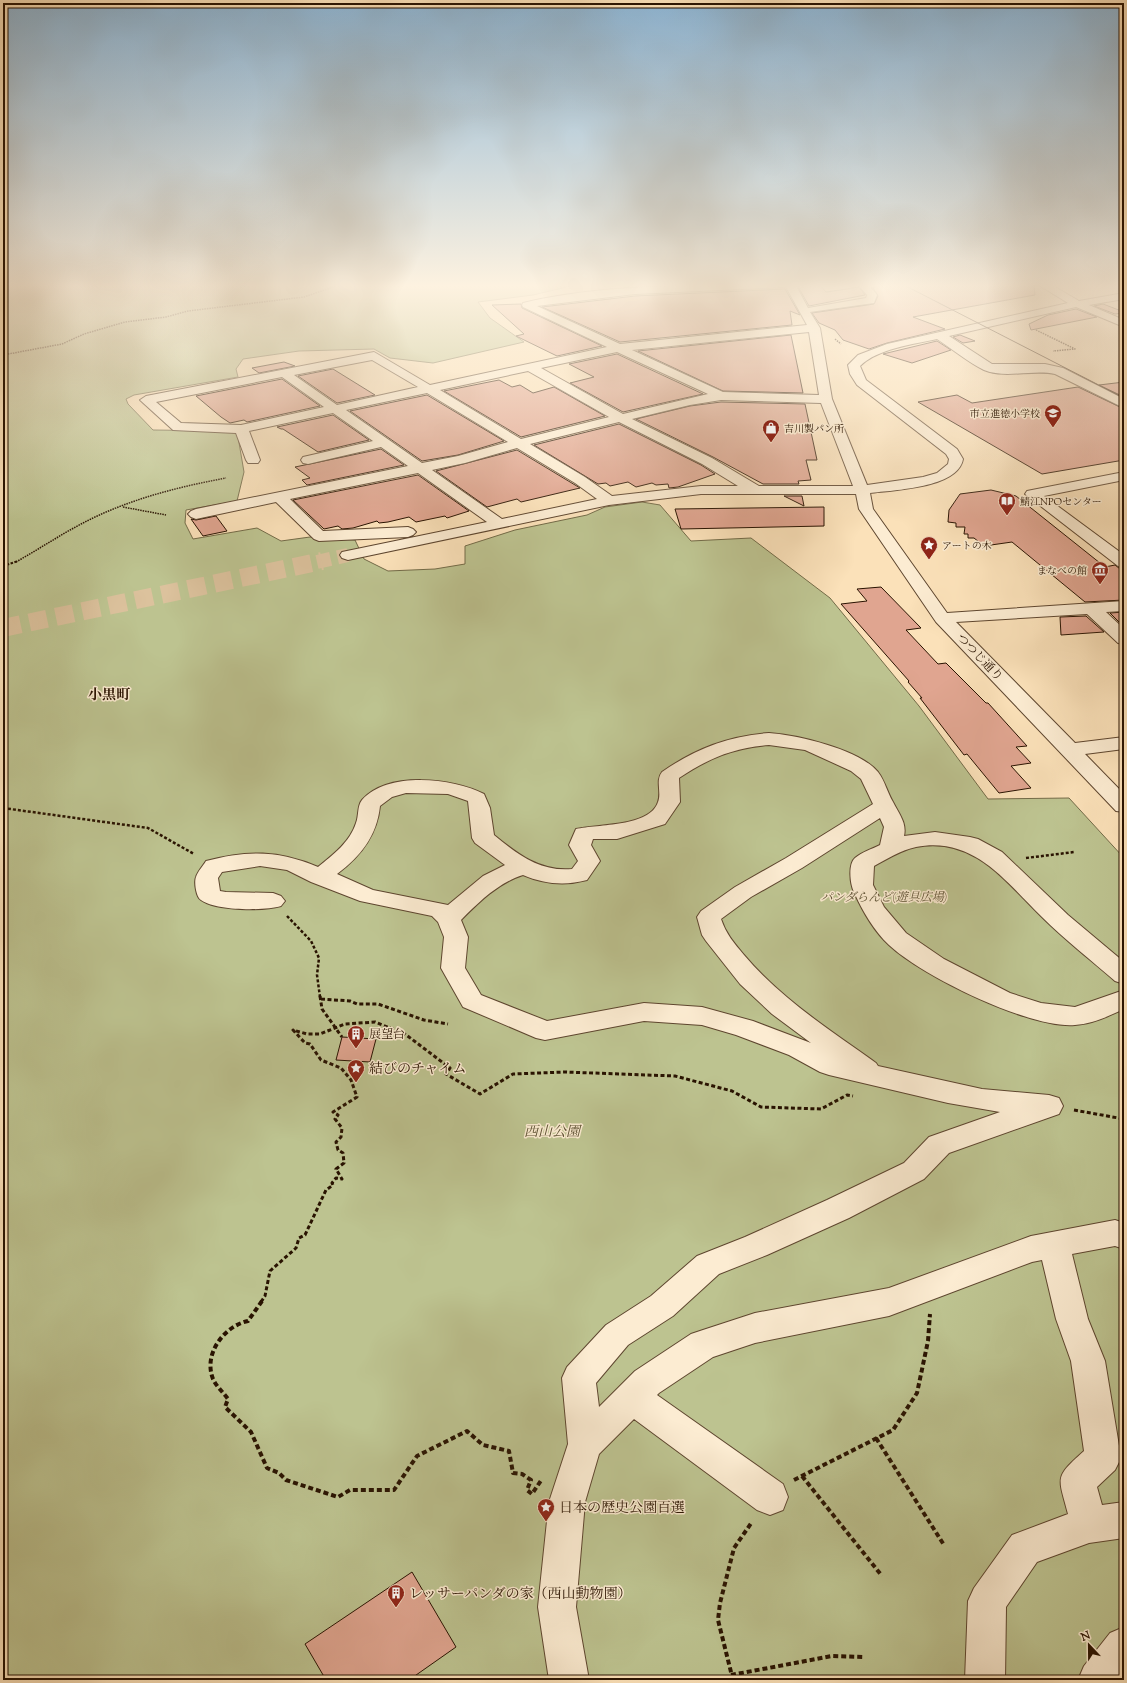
<svg xmlns="http://www.w3.org/2000/svg" width="1127" height="1683" font-family="'Sorts Mill Goudy','Noto Serif JP',serif">
<style>
.green{fill:#bdc390;stroke:#736b48}
.building{fill:#e0a590;stroke:#291301}
.lines{fill:none;stroke-linecap:round;stroke-linejoin:round}
.minor-tunnel-far1{stroke:#dcc29d;stroke-width:14;stroke-dasharray:14 7;stroke-linecap:butt}
.minor-tunnel{stroke:#dcc29d;stroke-width:18;stroke-dasharray:18 9;stroke-linecap:butt}
.minor-casing{stroke:#5e462f;stroke-width:2}
.path-far4{stroke:#291301;stroke-width:1.5;stroke-dasharray:1.5 1;stroke-linecap:butt}
.path-far3{stroke:#291301;stroke-width:2;stroke-dasharray:2.5 1.5;stroke-linecap:butt}
.path-far2{stroke:#291301;stroke-width:2.5;stroke-dasharray:3 2;stroke-linecap:butt}
.path-far1{stroke:#291301;stroke-width:3;stroke-dasharray:4 2.5;stroke-linecap:butt}
.path{stroke:#291301;stroke-width:4;stroke-dasharray:5 3;stroke-linecap:butt}
.minor{fill:#fcecd2;fill-rule:evenodd}
.tram{stroke:#291301;stroke-width:1}
.labels{text-anchor:middle;stroke-width:3;stroke-linejoin:round;paint-order:stroke}
.far-poi-label{font-size:10px;fill:#291301;stroke:#fcecd2;text-anchor:start}
.street-label{font-size:12px;fill:#291301;stroke:#fcecd2}
.park-label{font-size:12px;font-style:italic;fill:#5d5133;stroke:#fcecd2}
.poi-label{font-size:12px;fill:#291301;stroke:#fcecd2;text-anchor:start}
.quarter-label{font-size:14px;font-weight:bold;fill:#291301;stroke:#fcecd2}
.near-poi-label{font-size:14px;fill:#291301;stroke:#fcecd2;text-anchor:start}
.near-park-label{font-size:14px;font-style:italic;fill:#5d5133;stroke:#fcecd2}
</style>
<rect width="100%" height="100%" fill="#fbe1b9"/>
<filter id="stains"><feTurbulence type="fractalNoise" baseFrequency=".005" numOctaves="4"/><feColorMatrix values="0 0 0 0 .2 0 0 0 0 .09 0 0 0 0 .02 0 0 0 .5 -.17"/></filter>
<radialGradient id="worn" r=".72"><stop offset=".6" stop-color="#630" stop-opacity="0"/><stop offset="1" stop-color="#630" stop-opacity=".3"/></radialGradient>
<!-- green -->
<path class="green" d="M3 284H579L533 295 478 302 490 318 524 342 433 363 390 358 374 349 299 351 243 359 236 369 238 377 134 395 126 399 128 404 153 430 237 431 244 472 237 501 186 510 185 523 193 539 257 528 281 541 310 537 355 540 364 559 388 571 435 569 465 564V546L515 530 587 515 605 507 642 502 660 505 691 541 751 538 830 598 919 706 988 799 1069 798 1124 858V1680H3Z"/>
<!-- building -->
<path class="building" d="M819 284 826 292 859 287 865 295 809 306 797 285Z
M1034 284 1035 295 913 317 945 329 887 343 869 349 843 340 835 330 819 323 812 313 874 304 878 296 873 288 879 284Z
M785 289 800 315 790 311 792 325 620 342 542 307 635 296Z
M521 304 522 308 602 346 557 356 516 336 524 334 492 305Z
M1103 304 1124 312V313L1115 314 1094 306Z
M1076 309 1097 317 1031 330 1029 324 1048 315Z
M791 335 803 393 723 391 638 351Z
M960 335 975 341 963 343 953 337Z
M937 341 951 350 912 363 883 354Z
M617 354 703 394 623 412 570 383 594 377 569 364Z
M284 362 295 366 259 373 252 368Z
M333 369 375 395 337 403 298 376Z
M282 379 320 406 247 422 244 420 230 423 221 417 196 396Z
M499 380 512 387 520 385 533 393 554 387 605 416 521 437 444 391Z
M1124 382V397L1099 385Z
M1078 387 1124 409V460L1042 474 918 402 957 395 972 403Z
M427 395 504 441 458 455 422 461 350 411Z
M721 402 805 404 817 460H806L811 480 798 481 799 484H763L713 457 636 419 690 406Z
M333 415 369 440 318 452 283 429H281L277 427Z
M619 424 701 465 715 474 678 487 669 488 668 484 656 485 652 483 636 487 628 482 610 486 606 483 598 484 534 445Z
M381 449 404 465 307 485 302 480 310 478 295 467Z
M517 450 580 488 521 502 517 499 487 507 436 471Z
M418 475 469 511 447 518 445 516 416 522 409 517 388 522 379 523 377 521 353 528 342 529 338 526 324 529 293 500Z
M991 490 1016 496 1105 567 1115 565 1124 572V600L1085 602 1012 542 984 546 974 538H968V534H964L965 527H956V523L948 522 949 510 960 494Z
M784 496H802L804 506Z
M824 507V526L681 529 675 509Z
M216 516 227 531 203 536 191 519 196 520Z
M881 587 921 628 906 630 938 664 946 663 986 703H988L1027 746 1016 747 1031 763 1011 766 1031 788 999 793 967 754 964 755 920 698H922L908 682 909 681 841 604 867 601 857 589Z
M1124 612V627L1110 613Z
M1086 616 1104 632 1061 635 1060 617Z
M342 1037 376 1039 370 1062 336 1060Z
M412 1572 456 1647 409 1680H326L305 1644Z"/>
<g class="lines">
<!-- minor-tunnel-far1 -->
<path class="minor-tunnel-far1" d="M317 562 348 555"/>
<!-- minor-tunnel -->
<path class="minor-tunnel" d="M3 628 322 561"/>
<!-- minor casing -->
<g class="minor-casing">
<path id="minor" d="M710 284H795L808 308 866 298 867 295 860 287 861 285 876 284 871 288 877 295 874 303 810 312 820 328 832 399 867 485 923 477 937 473 948 464 949 459 946 454 857 385 850 374 848 365 858 355 887 344 1068 303 1037 284H1050L1079 301 1124 293V299L1089 305 1124 320V327L1076 307 949 336 992 364H1045L1063 368 1124 399V408L1055 374C1033 369 1006 379 984 370 969 363 951 348 937 339 914 344 877 349 860 366L866 380 957 449 963 459C958 488 894 490 870 493L873 509 947 613 1124 601V611L1106 612 1124 629V644L1118 643 1087 614 956 622 1075 743 1124 737V749L1085 754 1124 794V812L1116 811 936 622 859 509 856 494H701L609 505 348 560 342 558 340 555 342 552 487 522 418 473 290 499 323 531 408 527 413 529 416 532 413 535 408 537 319 541 314 539 276 502 196 519 191 517 188 514 191 511 196 509 408 466 381 447 308 464 303 463 301 460 303 457 373 441 333 413 249 431 260 460 258 463H248L246 460 236 433 173 430 140 400 146 396 374 352 430 385 607 347 523 307 522 305 523 303C584 288 648 287 710 284ZM786 287 807 325 620 344 537 306 635 294ZM809 332 819 395 723 392 632 350ZM617 352 708 394 623 414 541 368ZM372 360 418 387 337 405 294 375ZM528 371 609 417 521 439 440 390ZM282 377 324 407 241 425 181 423 156 402ZM427 393 508 442 458 456 422 463 346 410ZM721 400 821 403 853 486H759L712 458 632 419 690 405ZM619 422 702 464 738 486H701L612 496 585 477 530 444ZM517 448 575 483 597 499 502 519 432 470 465 463Z
M1124 472V480L1044 496 1124 555V568L1118 566 1025 494 1027 491 1032 490Z
M769 733C797 735 859 749 878 772 885 781 887 792 893 802 899 814 907 823 904 836L935 832 970 837 978 839 1002 852 1068 915 1124 962V984L1115 981C1091 960 1065 940 1042 917 1005 881 974 836 916 847 901 850 887 859 874 866L873 885 884 907 906 933 944 959 1010 993 1041 1003 1075 1007 1124 990V1009C1109 1016 1092 1024 1075 1025 1030 1029 922 976 889 945 874 931 862 910 854 892 850 884 848 864 855 858 862 852 872 849 880 845L884 827 880 818 802 868 751 897 721 919C726 934 734 943 744 955 781 999 830 1030 876 1063L878 1066 982 1089 1049 1095 1059 1098 1063 1106 1059 1114 949 1153 924 1179 849 1218 767 1255 719 1274 673 1316 628 1345 596 1383 599 1407 635 1371 691 1334 703 1330 755 1313 889 1288 1031 1236 1115 1220 1124 1223V1249L1115 1246 1072 1254 1088 1319 1105 1361 1121 1458 1115 1470 1097 1487 1102 1505 1124 1502V1538L1089 1543 1037 1562 1006 1607 1005 1680H965L968 1601 974 1588 1012 1535 1068 1514C1058 1476 1054 1478 1084 1451L1071 1361 1056 1319 1042 1260 1032 1262 889 1316 755 1343 713 1357 659 1393 657 1395 783 1484 788 1497 783 1510 770 1515 757 1510 634 1419 599 1454 585 1502 576 1607 589 1680H549L538 1607 549 1502 568 1444 562 1378 567 1367 606 1325 651 1296 697 1256 745 1237 827 1200 904 1163 929 1137 1000 1112 948 1103 829 1075 820 1072 789 1055 736 1035 702 1025 644 1021 545 1040 536 1038 463 1007 441 968 444 937 438 922 432 916 360 901 311 882 287 870 260 866 222 872 218 878 220 891 226 892 273 893 281 896 285 901 281 906C264 911 216 911 201 900 196 897 194 882 196 877 198 871 203 866 206 861 247 850 279 850 318 867 333 855 350 842 356 823 359 816 357 806 362 800 388 771 453 778 484 794L490 808 494 835C517 854 540 872 572 869L578 861 569 845 576 829C598 824 650 827 658 802 662 792 655 781 662 772 695 749 728 736 769 733ZM769 745 805 750 851 771 861 779 873 804 786 858 735 887 701 911 697 917 702 935 706 941 740 984 772 1014 811 1043 753 1021 702 1007 644 1003 547 1021 481 995 465 968 468 937 461 920C479 902 498 883 523 875 544 884 565 886 587 880L600 861 591 845 593 839H617L665 824 680 802 679 778C709 758 733 748 769 745ZM406 793 448 794 468 801 472 838 475 843 505 865 483 876 448 905 373 890 337 874C360 857 377 836 380 806L392 797Z
M1124 1627 1123 1680H1078L1084 1666 1110 1633Z"/>
</g>
<!-- path-far4 -->
<path class="path-far4" d="M1036 330 1075 349 1053 351
M835 339 841 344
M3 355 62 344 84 334 125 322 166 317 188 311 304 297 342 284
M123 507 166 515
M16 562C39 549 60 535 83 523 127 500 177 487 226 478"/>
<!-- path-far3 -->
<path class="path-far3" d="M3 566 18 561"/>
<!-- path-far2 -->
<path class="path-far2" d="M3 808 148 828 194 854
M1026 858 1074 852
M287 916 311 941 319 958 317 975 320 997"/>
<!-- path-far1 -->
<path class="path-far1" d="M320 996 322 1009 342 1037
M321 999 350 1001 357 1004H378L424 1020 448 1024
M1074 1110 1124 1119
M261 1302 265 1296 270 1271 296 1248 299 1238 305 1235 326 1190 333 1185 332 1183 336 1178 342 1179 336 1169 344 1163 343 1153 338 1150 336 1142 341 1137 342 1128 335 1119 338 1115 333 1112 357 1097 351 1080 341 1068 321 1060 310 1044 305 1043 293 1030 307 1034H320L345 1024 375 1022 405 1034 450 1068 446 1074 480 1094 513 1074 565 1072 675 1076 732 1091 761 1107 821 1109 847 1095 853 1096"/>
<!-- path -->
<path class="path" d="M262 1301 248 1321C224 1326 203 1354 213 1379 216 1386 223 1392 228 1399L225 1407 251 1432 267 1468 279 1473 286 1480 338 1497 350 1490H394L417 1456 467 1431 483 1445 509 1451 513 1473 522 1474 531 1480 527 1490 532 1494 542 1479
M876 1438 944 1545
M802 1476 882 1576
M794 1480 893 1430 917 1393 928 1341 930 1314
M731 1675 832 1656 865 1657
M733 1680 718 1620 720 1603 734 1548 752 1522"/>
<!-- minor -->
<use href="#minor" class="minor"/>
<!-- tram -->
<path class="tram" d="M902 284 1124 398"/>
</g>
<!-- sky -->
<linearGradient id="sky" x2="0" y2="1"><stop stop-color="#8db6d6"/><stop offset="0.55" stop-color="#fdf2e0"/><stop offset="1" stop-color="#fdf2e0" stop-opacity="0"/></linearGradient>
<rect width="1127" height="520" fill="url(#sky)"/>
<!-- icons -->
<defs>
<g id="school-pin" transform="scale(0.9)"><path d="M0 17L-7.5 6A9.5 9.5 0 1 1 7.5 6Z" fill="#8f2418" stroke="#fcecd2"/><path d="M0-5L7-2L0 1L-7-2ZM-4 1L0 2.5L4 1V4Q0 6-4 4Z" fill="#fff"/></g>
<g id="shop-pin" transform="scale(0.9)"><path d="M0 17L-7.5 6A9.5 9.5 0 1 1 7.5 6Z" fill="#8f2418" stroke="#fcecd2"/><path d="M-5-2.5h2.3a2.7 3.5 0 0 1 5.4 0H5L5.5 6h-11ZM-1.5-2.5h3a1.5 2.3 0 0 0-3 0Z" fill="#fff"/></g>
<g id="library-pin" transform="scale(0.9)"><path d="M0 17L-7.5 6A9.5 9.5 0 1 1 7.5 6Z" fill="#8f2418" stroke="#fcecd2"/><path d="M-6-4Q-3-5.5-.7-3.5V5Q-3 3-6 4ZM6-4Q3-5.5 .7-3.5V5Q3 3 6 4Z" fill="#fff"/></g>
<g id="sight-pin" transform="scale(0.9)"><path d="M0 17L-7.5 6A9.5 9.5 0 1 1 7.5 6Z" fill="#8f2418" stroke="#fcecd2"/><path d="M0-6L1.8-2.2L6-1.7L2.9 1.2L3.7 5.4L0 3.3L-3.7 5.4L-2.9 1.2L-6-1.7L-1.8-2.2Z" fill="#fff"/></g>
<g id="museum-pin" transform="scale(0.9)"><path d="M0 17L-7.5 6A9.5 9.5 0 1 1 7.5 6Z" fill="#8f2418" stroke="#fcecd2"/><path d="M0-6L6-3V-2H-6V-3ZM-5-1h2V3h-2ZM-1-1h2V3h-2ZM3-1h2V3H3ZM-6 4H6V6H-6Z" fill="#fff"/></g>
<g id="building-pin" transform="scale(0.9)"><path d="M0 17L-7.5 6A9.5 9.5 0 1 1 7.5 6Z" fill="#8f2418" stroke="#fcecd2"/><path d="M-4-6H4V6H1V3H-1V6H-4ZM-2.5-4.3h1.7v1.8h-1.7ZM.8-4.3h1.7v1.8H.8ZM-2.5-1h1.7V.8h-1.7ZM.8-1h1.7V.8H.8Z" fill="#fff"/></g>
</defs>
<g fill-rule="evenodd">
<use href="#school-pin" x="1053" y="413"/>
<use href="#shop-pin" x="771" y="428"/>
<use href="#library-pin" x="1007" y="501"/>
<use href="#sight-pin" x="929" y="545"/>
<use href="#museum-pin" x="1100" y="570"/>
<use href="#building-pin" x="356" y="1034"/>
<use href="#sight-pin" x="356" y="1068"/>
<use href="#sight-pin" x="546" y="1507"/>
<use href="#building-pin" x="396" y="1593"/>
</g>
<g class="labels">
<!-- far-poi labels -->
<g class="far-poi-label">
<text x="1040" y="417" text-anchor="end">市立進徳小学校</text>
<text x="784" y="432">吉川製パン所</text>
<text x="1020" y="505">鯖江NPOセンター</text>
<text x="942" y="549">アートの木</text>
<text x="1087" y="574" text-anchor="end">まなべの館</text>
</g>
<!-- street labels -->
<g class="street-label">
<text transform="translate(980 657) rotate(46)" y="4">つつじ通り</text>
</g>
<!-- park labels -->
<g class="park-label">
<text x="884" y="901">パンダらんど(遊具広場)</text>
</g>
<!-- poi labels -->
<g class="poi-label">
<text x="369" y="1038">展望台</text>
</g>
<!-- quarter labels -->
<g class="quarter-label">
<text x="109" y="699">小黒町</text>
</g>
<!-- near-poi labels -->
<g class="near-poi-label">
<text x="369" y="1073">結びのチャイム</text>
<text x="559" y="1512">日本の歴史公園百選</text>
<text x="409" y="1598">レッサーパンダの家（西山動物園）</text>
</g>
<!-- near-park labels -->
<g class="near-park-label">
<text x="552" y="1136">西山公園</text>
</g>
</g>
<!-- margin -->
<rect width="1127" height="1683" fill="none" stroke="#fbe1b9" stroke-width="16"/>
<rect x="4" y="4" width="1119" height="1675" fill="none" stroke="#291301" stroke-width="2"/>
<rect x="8" y="8" width="1111" height="1667" fill="none" stroke="#291301"/>
<!-- north arrow -->
<g transform="translate(1089 1645) rotate(338)" stroke="#fcecd2" stroke-width="3" paint-order="stroke">
<path d="M0-3L7 15L0 10L-7 15Z" fill="#291301"/>
<text y="-6" font-size="11" font-weight="bold" text-anchor="middle" fill="#291301">N</text>
</g>
<rect width="100%" height="100%" filter="url(#stains)"/>
<rect width="100%" height="100%" fill="url(#worn)"/>
</svg>
